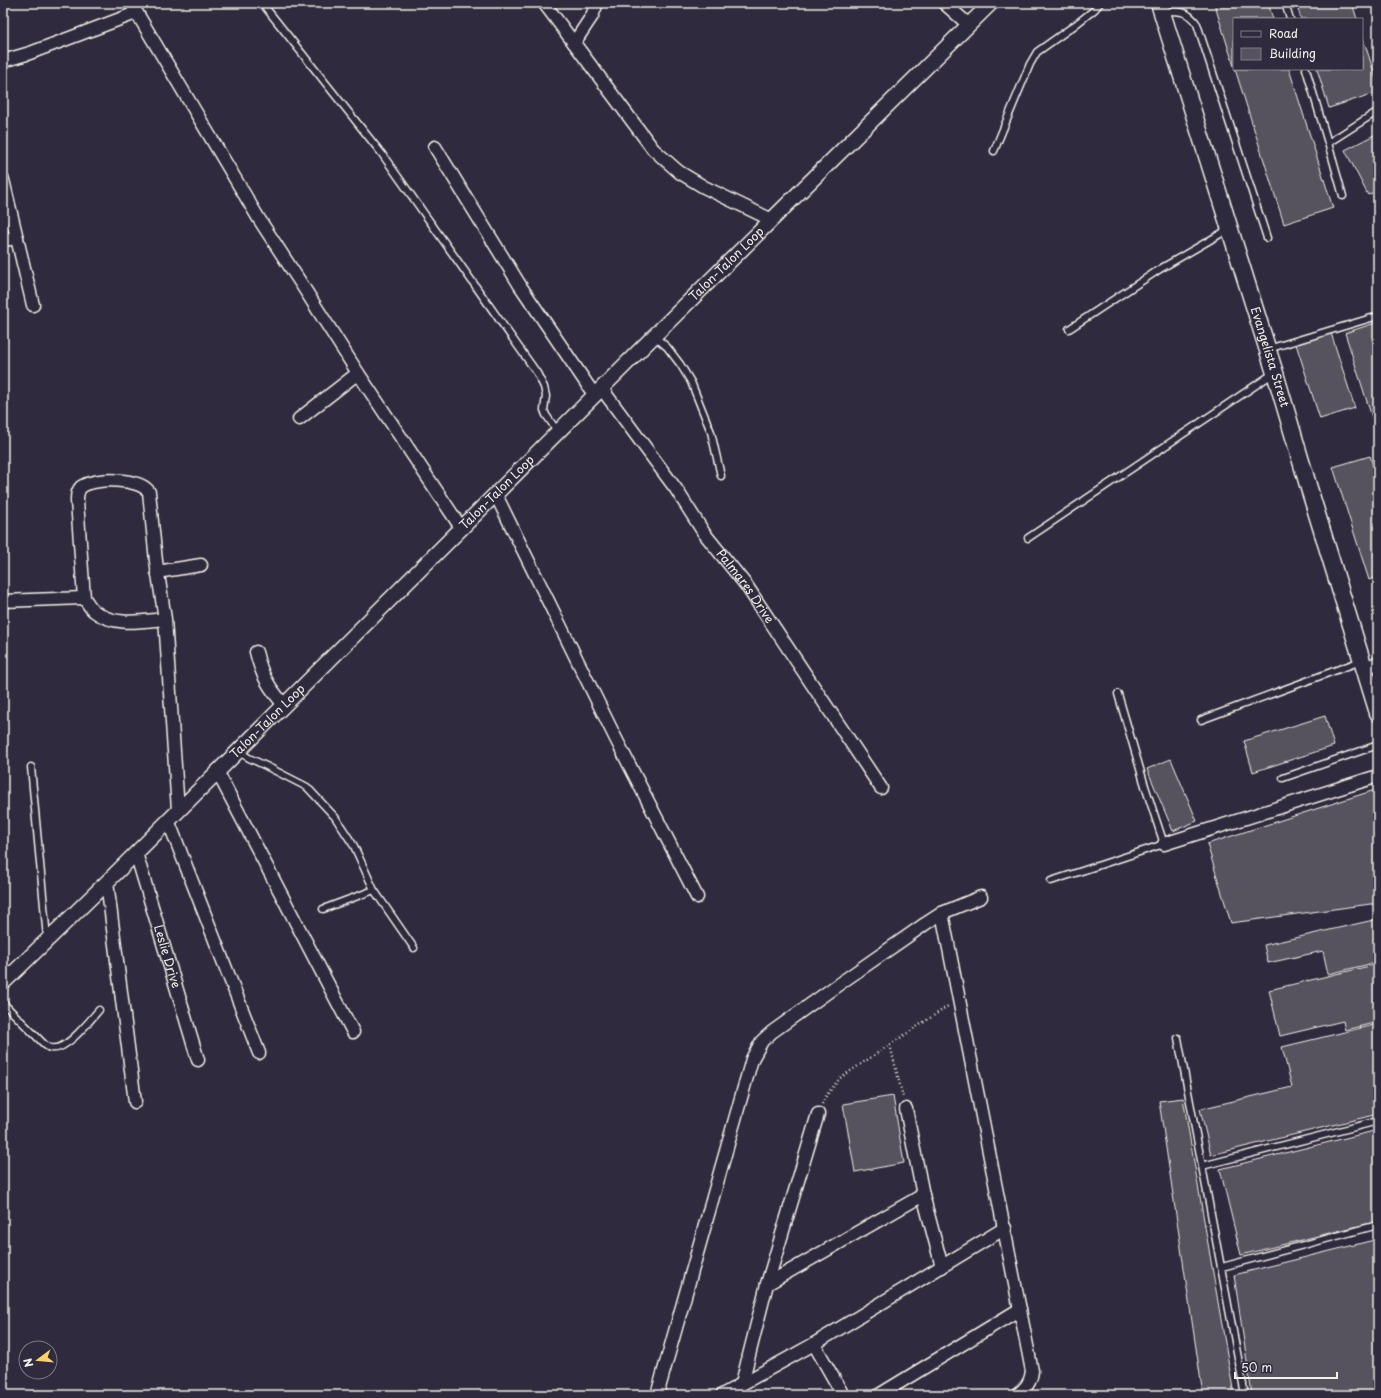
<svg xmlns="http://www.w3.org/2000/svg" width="1381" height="1398" font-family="'Playpen Sans',sans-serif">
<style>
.building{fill:#56525f;stroke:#f4f1e8}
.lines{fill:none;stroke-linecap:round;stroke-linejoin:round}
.service-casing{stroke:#f4f1e8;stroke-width:9}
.minor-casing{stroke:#f4f1e8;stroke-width:15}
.tertiary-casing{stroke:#f4f1e8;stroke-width:17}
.secondary-casing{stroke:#f4f1e8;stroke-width:19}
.path{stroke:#f4f1e8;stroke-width:2.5;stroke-dasharray:1 3;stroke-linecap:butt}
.service{stroke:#2f2a3d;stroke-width:6}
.minor{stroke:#2f2a3d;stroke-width:12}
.tertiary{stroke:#2f2a3d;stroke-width:14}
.secondary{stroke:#2f2a3d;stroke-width:16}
.labels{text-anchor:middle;stroke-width:3.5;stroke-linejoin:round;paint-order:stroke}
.street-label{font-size:12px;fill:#f4f1e8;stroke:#2f2a3d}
</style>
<rect width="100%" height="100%" fill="#2f2a3d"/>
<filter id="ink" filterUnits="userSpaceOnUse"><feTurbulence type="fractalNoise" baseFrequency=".025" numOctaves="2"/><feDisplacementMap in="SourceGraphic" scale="8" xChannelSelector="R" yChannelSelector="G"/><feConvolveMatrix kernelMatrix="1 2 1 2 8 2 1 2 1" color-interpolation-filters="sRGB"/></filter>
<g filter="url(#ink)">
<!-- building -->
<path class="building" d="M1214 3H1268L1273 19H1234V66Z
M1296 3H1352L1357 19H1301Z
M1362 35 1378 85V92L1329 108 1317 69H1362Z
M1235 69H1289L1333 208 1284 224Z
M1378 133V190L1368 195 1345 150Z
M1378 322V436L1345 333Z
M1331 333 1355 408 1320 419 1296 344Z
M1370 456 1378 482V577L1369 580 1333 467Z
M1325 716 1334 746 1253 772 1244 741Z
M1171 759 1197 821 1173 831 1147 769Z
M1378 789V903L1231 923 1207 844Z
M1378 919V962L1328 974 1323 951 1268 963 1264 945Z
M1378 964V1022L1345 1030 1343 1021 1280 1036 1269 990Z
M1378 1024V1114L1211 1155 1200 1109 1292 1087 1282 1047Z
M893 1096 904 1163 855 1172 843 1104Z
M1183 1098 1234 1395H1203L1159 1101Z
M1378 1130V1221L1241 1255 1220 1169Z
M1378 1239V1395H1252L1234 1275Z"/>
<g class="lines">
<!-- service casing -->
<g class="service-casing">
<path id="service" d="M262 3 382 154 537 373 544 387 546 396 544 410 546 415 558 432
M1285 3 1290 19
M1163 11C1180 11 1187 10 1197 24L1267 238
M1306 69 1328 143 1343 196
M1328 143 1378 111
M994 151 1030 64 1037 52 1075 25 1094 10 1100 3
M1069 329 1160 269 1229 229
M654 336 667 347 680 364 691 382 711 432 721 476
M1268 349 1378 316
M1028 538 1274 373
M1201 720 1361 661
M238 751 249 758 266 766 307 787 335 817 354 846 374 890 414 948
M31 767 47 938
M1283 778 1378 745
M1051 881 1164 844 1145 786 1118 694
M323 909 374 890
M3 1003 43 1043C45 1045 49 1048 51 1048 66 1052 90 1020 99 1010
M1178 1038 1245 1395
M1202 1166 1378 1121
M1222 1267 1378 1225"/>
</g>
<!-- minor casing -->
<g class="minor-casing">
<g id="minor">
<path d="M131 3 259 219 302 285 358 373 462 529"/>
<path d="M544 3 574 43"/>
<path d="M597 3 592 16 574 43 653 149 679 172 704 187 772 220"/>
<path d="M944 3 969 25"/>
<path d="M3 61 30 53 136 13"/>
<path d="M435 147 521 287 595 396"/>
<path d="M3 180 33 305"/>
<path d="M3 240 17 238"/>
<path id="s1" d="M602 389 676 489 704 533 746 585 881 788"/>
<path d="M299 419 358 373"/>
<path d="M496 495 615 737 697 897"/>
<path d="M157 572 201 565"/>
<path d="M3 601 84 598"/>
<path d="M165 619 156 561 149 492C140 478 94 477 81 487 77 491 77 496 77 501L84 598C87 602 90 608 94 611 114 627 142 621 165 619L178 810"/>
<path d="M256 652C262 676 268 686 284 705"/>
<path d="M1364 668 1378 663"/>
<path d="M217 771 353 1032"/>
<path d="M168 820 259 1053"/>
<path d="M1164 844 1378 776"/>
<path id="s2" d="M136 853 198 1060"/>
<path d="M107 882 135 1102"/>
<path d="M942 913C971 1066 1003 1218 1032 1371 1031 1382 1026 1388 1017 1395"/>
<path d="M906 1109 923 1195 942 1267"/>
<path d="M767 1284 923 1195"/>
<path d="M814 1344 843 1395"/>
<path d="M742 1383 767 1284 818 1114"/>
<path d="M657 1395 752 1059 762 1041 772 1032 839 984 925 924 942 913 981 897"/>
<path d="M722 1395 814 1344 1005 1228"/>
<path d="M879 1395 1020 1309"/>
</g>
</g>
<!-- tertiary casing -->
<g class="tertiary-casing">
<g id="tertiary">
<path id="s3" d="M3 983 107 882 654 336 991 3"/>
</g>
</g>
<!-- secondary casing -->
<g class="secondary-casing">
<g id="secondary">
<path id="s4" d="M1159 3 1275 373 1308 485 1378 713"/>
</g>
</g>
<!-- path -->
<path class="path" d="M890 1045 903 1097
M822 1104 826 1096 840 1078 948 1006"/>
<!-- service -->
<use href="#service" class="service"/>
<!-- minor -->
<use href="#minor" class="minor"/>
<!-- tertiary -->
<use href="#tertiary" class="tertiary"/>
<!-- secondary -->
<use href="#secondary" class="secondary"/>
</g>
</g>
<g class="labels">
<!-- street labels -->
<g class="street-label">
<text dy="4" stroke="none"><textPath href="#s3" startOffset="1020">Talon-Talon Loop</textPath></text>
<text dy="4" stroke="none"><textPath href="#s4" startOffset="371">Evangelista Street</textPath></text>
<text dy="4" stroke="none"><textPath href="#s3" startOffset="696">Talon-Talon Loop</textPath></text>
<text dy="4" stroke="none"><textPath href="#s1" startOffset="244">Palmares Drive</textPath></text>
<text dy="4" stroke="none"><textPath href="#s3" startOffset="372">Talon-Talon Loop</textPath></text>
<text dy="4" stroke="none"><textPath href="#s2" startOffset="108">Leslie Drive</textPath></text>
</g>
</g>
<!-- margin -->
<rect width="1381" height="1398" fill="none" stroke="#2f2a3d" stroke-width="16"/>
<rect x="8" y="8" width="1365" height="1382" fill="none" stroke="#f4f1e8" stroke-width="1.5" filter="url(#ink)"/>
<!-- legend -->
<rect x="1233" y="18" width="130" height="52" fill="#2f2a3d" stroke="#7e7a81"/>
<rect x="1241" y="31" width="20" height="6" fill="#2f2a3d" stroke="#7e7a81"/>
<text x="1269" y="38" font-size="12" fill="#f4f1e8">Road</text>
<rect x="1241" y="48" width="20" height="12" fill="#56525f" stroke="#7e7a81"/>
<text x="1269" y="58" font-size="12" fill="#f4f1e8">Building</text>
<!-- north arrow -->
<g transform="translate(38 1360) rotate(254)"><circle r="19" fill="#2f2a3d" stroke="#7e7a81"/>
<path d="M0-3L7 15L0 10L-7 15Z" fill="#ffd166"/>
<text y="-6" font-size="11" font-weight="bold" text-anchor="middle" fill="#f4f1e8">N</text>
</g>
<!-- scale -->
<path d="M1235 1372v6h102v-6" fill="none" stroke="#f4f1e8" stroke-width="2"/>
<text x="1241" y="1372" font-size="12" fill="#f4f1e8" stroke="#2f2a3d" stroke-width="3" paint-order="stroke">50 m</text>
</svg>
